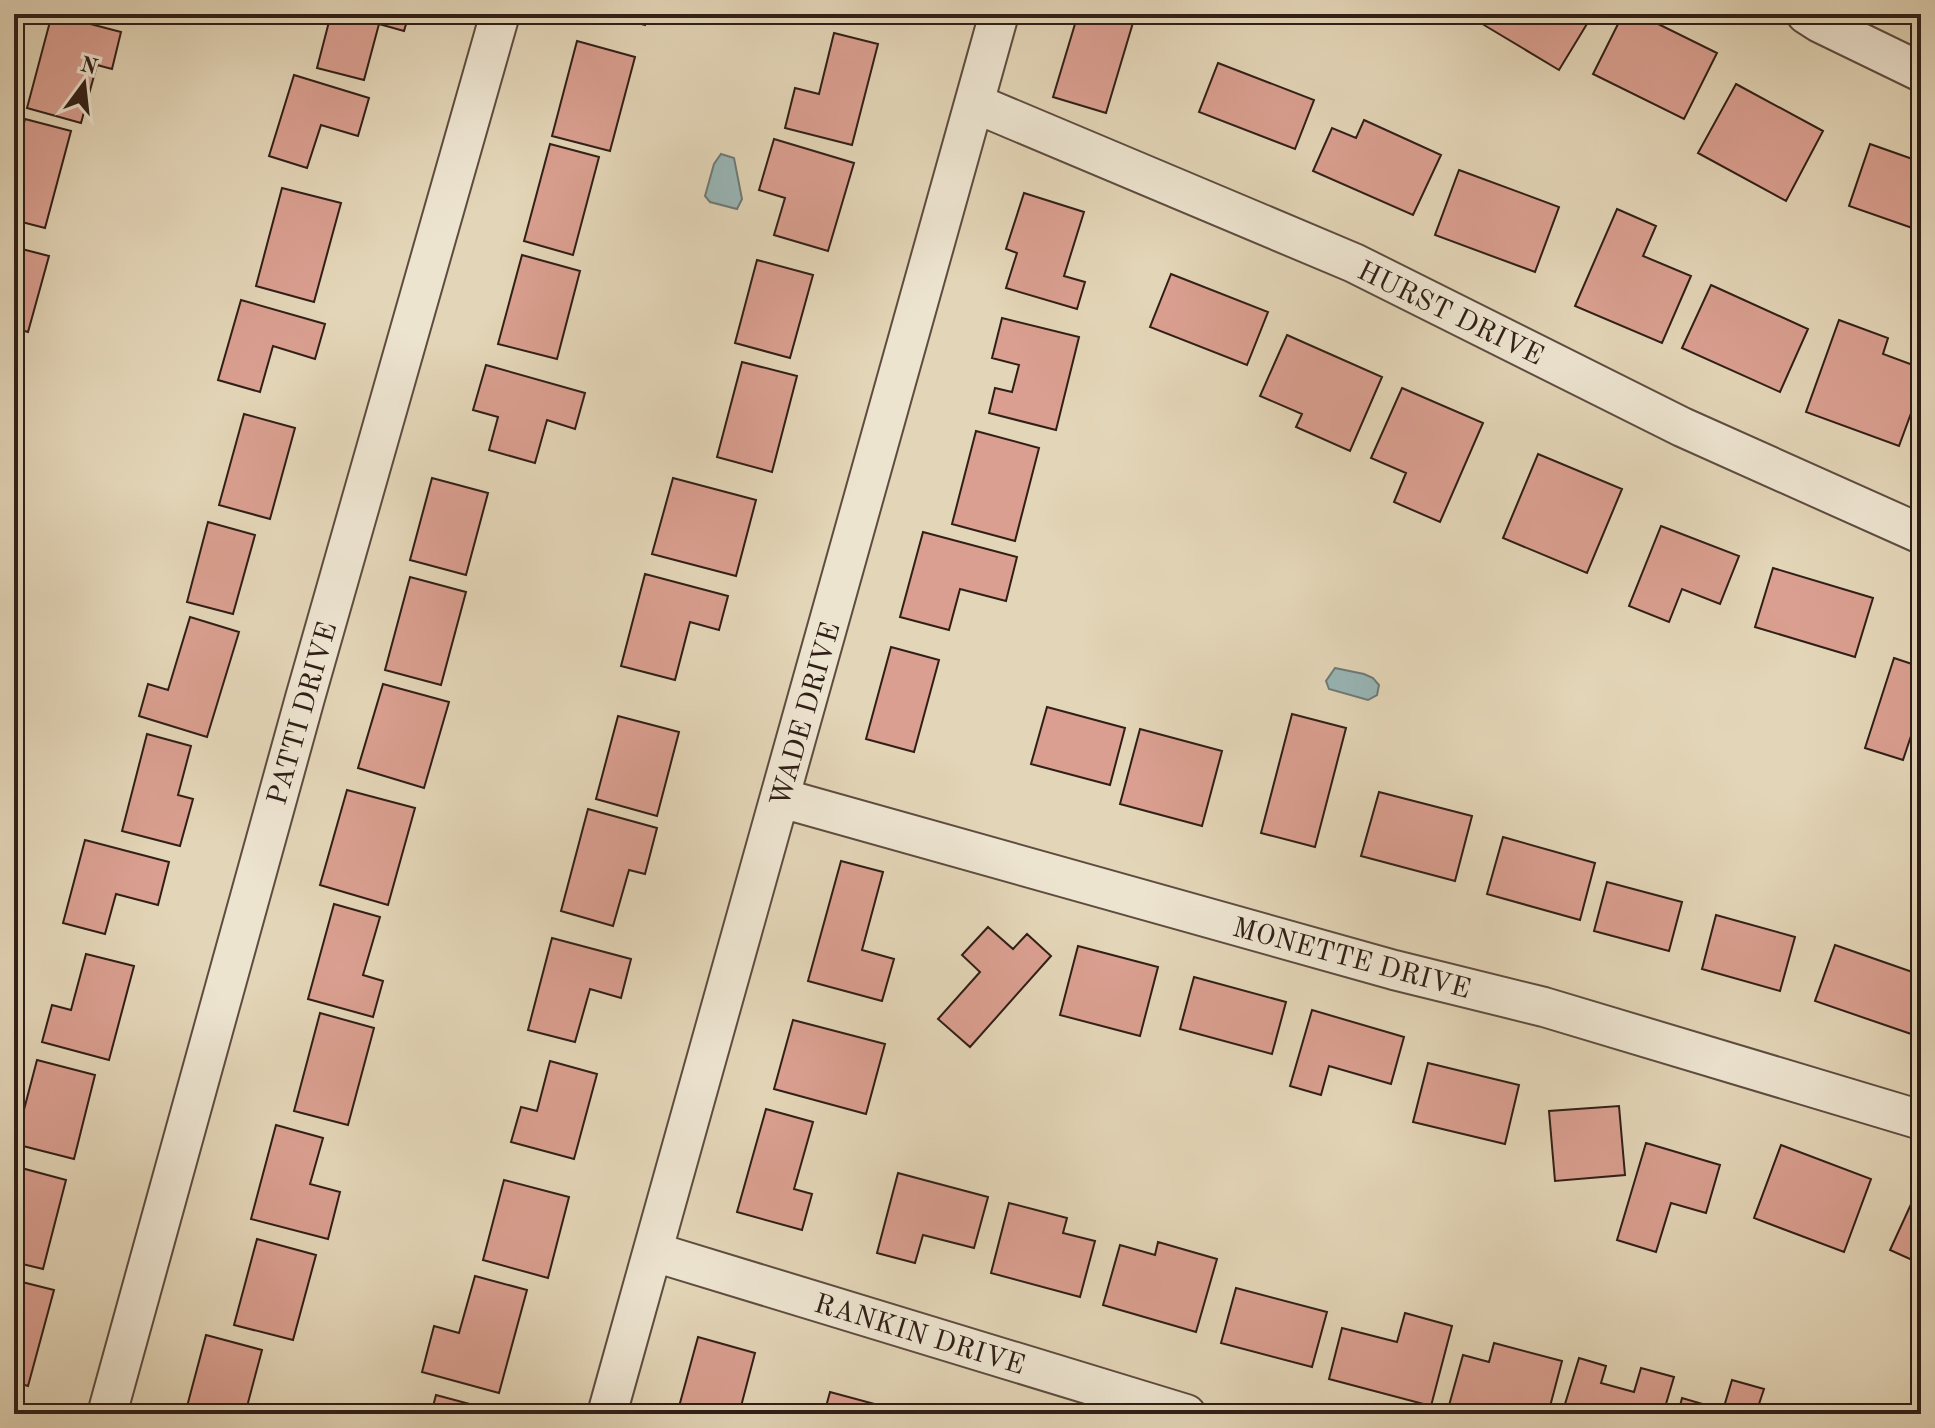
<svg xmlns="http://www.w3.org/2000/svg" width="1935" height="1428" font-family="'Old Standard TT',serif">
<style>
.water{fill:#98b6b7;stroke:#6e7a77;stroke-width:2}
.building{fill:#da9f90;stroke:#301f17;stroke-width:2}
.lines{fill:none;stroke-linecap:round;stroke-linejoin:round}
.minor-casing{stroke:#5d4c3f;stroke-width:42}
.minor{stroke:#ede4d0;stroke-width:38}
.labels{text-anchor:middle;stroke-width:6;stroke-linejoin:round;paint-order:stroke}
.street-label{font-size:28px;fill:#301f17;stroke:#ede4d0}
</style>
<rect width="100%" height="100%" fill="#e3d5b7"/>
<filter id="stains"><feTurbulence type="fractalNoise" baseFrequency=".0025" numOctaves="4"/><feColorMatrix values="0 0 0 0 .2 0 0 0 0 .09 0 0 0 0 .02 0 0 0 .5 -.17"/></filter>
<radialGradient id="worn" r=".72"><stop offset=".6" stop-color="#630" stop-opacity="0"/><stop offset="1" stop-color="#630" stop-opacity=".3"/></radialGradient>
<!-- water -->
<path class="water" d="M721 154 734 158 742 199 737 209 710 202 705 196 714 164Z
M1335 668 1364 674 1373 678 1379 685 1377 695 1368 700 1329 689 1326 681Z"/>
<!-- building -->
<path class="building" d="M52 14 121 32 112 69 97 65 81 123 27 108Z
M331 14H409L404 31 379 24 364 80 317 68Z
M605 14H648L645 25Z
M1078 14H1127L1135 16 1106 113 1053 97Z
M1490 14H1593L1559 70 1484 25Z
M1623 14H1638L1717 53 1684 119 1593 74Z
M834 33 878 44 852 145 785 128 795 88 819 94Z
M577 41 635 57 610 151 552 136Z
M1218 63 1314 100 1295 149 1199 112Z
M294 75 369 98 358 136 321 125 307 168 269 156Z
M1736 84 1823 131 1786 201 1698 153Z
M25 119 71 131 45 228 14 220V161Z
M1364 120 1441 155 1413 215 1313 171 1332 128 1356 138Z
M774 139 854 163 828 251 774 235 785 198 759 190Z
M550 144 599 157 573 255 524 241Z
M1870 144 1921 162V231L1849 206Z
M1459 170 1559 207 1535 272 1435 235Z
M282 188 341 203 314 302 256 286Z
M1024 193 1084 212 1064 276 1085 282 1077 309 1006 288 1017 253 1006 249Z
M1617 209 1656 226 1643 256 1691 276 1662 343 1575 306Z
M14 247 49 256 28 332 14 328Z
M522 255 580 271 557 359 498 344Z
M757 260 813 275 790 358 735 343Z
M1171 274 1268 312 1247 365 1150 327Z
M1711 285 1808 329 1780 392 1682 348Z
M241 300 325 324 315 359 273 346 260 392 218 380Z
M1002 318 1079 337 1056 430 989 413 995 388 1012 392 1019 365 992 358Z
M1839 320 1888 338 1883 354 1921 368V386L1899 446 1806 412Z
M1287 335 1382 377 1350 451 1296 427 1302 414 1260 396Z
M742 362 797 376 772 472 717 457Z
M486 365 585 393 575 429 547 420 535 463 489 450 498 417 473 410Z
M1402 388 1483 423 1440 522 1394 502 1406 473 1371 458Z
M14 406 21 407 14 433Z
M244 414 295 428 270 519 219 505Z
M976 431 1039 448 1015 541 952 524Z
M1538 454 1622 489 1587 573 1503 538Z
M432 478 488 493 466 575 410 560Z
M673 478 756 500 736 576 652 554Z
M208 522 255 535 233 614 187 602Z
M1661 526 1739 556 1720 604 1682 589 1669 622 1629 606Z
M923 532 1017 557 1006 601 960 589 949 630 900 617Z
M1773 568 1873 598 1855 657 1755 627Z
M645 574 728 596 719 630 690 622 675 680 621 666Z
M410 577 466 592 441 685 385 670Z
M190 617 239 632 207 737 139 716 148 684 168 690Z
M891 647 939 660 914 752 866 739Z
M1894 658 1921 667V739L1911 736 1903 760 1865 748Z
M383 684 449 702 424 788 358 768Z
M1047 707 1125 728 1110 785 1031 764Z
M1292 714 1346 728 1315 847 1261 833Z
M618 716 679 732 657 816 596 799Z
M1140 729 1222 751 1202 826 1120 804Z
M147 734 191 746 178 795 193 799 180 846 122 831Z
M347 790 415 808 388 905 320 885Z
M1379 792 1472 816 1455 881 1361 856Z
M588 809 657 828 645 874 629 870 613 926 561 911Z
M1503 837 1595 863 1580 920 1487 894Z
M85 840 169 862 158 905 116 894 105 934 63 923Z
M841 861 883 872 862 950 894 959 882 1001 808 981Z
M1607 882 1682 902 1669 951 1594 931Z
M334 904 380 917 363 975 383 981 373 1017 308 999Z
M1716 915 1795 937 1780 991 1702 969Z
M988 927 1013 949 1027 934 1051 956 970 1047 938 1019 980 972 962 955Z
M552 938 631 959 621 998 590 989 575 1042 528 1030Z
M1835 945 1921 975 1920 1037 1815 1001Z
M1078 946 1158 967 1140 1036 1060 1015Z
M86 954 134 966 109 1060 42 1042 52 1005 71 1010Z
M1194 977 1286 1002 1272 1054 1180 1029Z
M1312 1010 1404 1037 1391 1084 1329 1066 1321 1095 1290 1086Z
M320 1013 374 1028 348 1125 294 1111Z
M793 1020 885 1044 866 1114 774 1089Z
M37 1060 95 1075 74 1159 15 1144Z
M550 1061 597 1074 574 1159 511 1142 521 1107 537 1111Z
M1428 1063 1519 1085 1505 1144 1413 1122Z
M1619 1106 1625 1175 1555 1181 1549 1111Z
M766 1109 813 1122 794 1189 812 1194 802 1230 737 1212Z
M276 1125 323 1138 310 1184 340 1192 328 1239 251 1219Z
M1646 1143 1720 1165 1706 1213 1671 1203 1656 1252 1617 1240Z
M1781 1145 1871 1179 1844 1252 1754 1218Z
M14 1166 66 1180 43 1269 14 1262Z
M898 1173 988 1197 974 1248 923 1235 915 1263 877 1253Z
M504 1180 569 1197 548 1278 483 1260Z
M1912 1202 1921 1206V1264L1890 1250Z
M1009 1203 1067 1218 1063 1233 1095 1241 1080 1297 991 1273Z
M257 1239 316 1255 293 1340 234 1325Z
M1158 1242 1217 1259 1196 1332 1103 1305 1120 1245 1155 1255Z
M475 1276 527 1290 499 1393 422 1372 434 1326 459 1333Z
M14 1280 54 1290 28 1386 14 1382Z
M1236 1288 1327 1312 1312 1367 1221 1343Z
M1405 1313 1452 1326 1431 1406 1329 1379 1342 1328 1397 1342Z
M206 1335 262 1350 245 1414H185Z
M698 1337 755 1353 739 1414H677Z
M1494 1343 1562 1361 1548 1414H1468L1448 1409 1463 1355 1489 1362Z
M1579 1358 1606 1366 1601 1383 1634 1392 1641 1368 1674 1377 1663 1414H1562Z
M1732 1380 1764 1389 1758 1407 1773 1411V1414H1678L1682 1398 1723 1410Z
M830 1392 908 1413V1414H824Z
M436 1395 492 1410 491 1414H431Z"/>
<g class="lines">
<!-- minor casing -->
<g class="minor-casing">
<path id="minor" d="M1806 14 1820 23 1921 72
M974 103 1354 263 1682 427 1921 534
M781 798 1394 970 1544 1007 1921 1120
M654 1252 1186 1414
M107 1414 305 698 500 14
M607 1414 999 14"/>
</g>
<!-- minor -->
<use href="#minor" class="minor"/>
</g>
<g class="labels">
<!-- street labels -->
<g class="street-label">
<text transform="translate(1451 312) rotate(26)" y="10">HURST DRIVE</text>
<text transform="translate(301 713) rotate(-74)" y="10">PATTI DRIVE</text>
<text transform="translate(804 714) rotate(-74)" y="10">WADE DRIVE</text>
<text transform="translate(1352 957) rotate(15)" y="10">MONETTE DRIVE</text>
<text transform="translate(920 1333) rotate(17)" y="10">RANKIN DRIVE</text>
</g>
</g>
<!-- margin -->
<rect width="1935" height="1428" fill="none" stroke="#e3d5b7" stroke-width="48"/>
<rect x="16" y="16" width="1903" height="1396" fill="none" stroke="#301f17" stroke-width="4"/>
<rect x="24" y="24" width="1887" height="1380" fill="none" stroke="#301f17" stroke-width="2"/>
<!-- north arrow -->
<g transform="translate(84 84) rotate(15)" stroke="#ede4d0" stroke-width="6" paint-order="stroke">
<path d="M0-6L14 30L0 20L-14 30Z" fill="#301f17"/>
<text y="-12" font-size="22" font-weight="bold" text-anchor="middle" fill="#301f17">N</text>
</g>
<rect width="100%" height="100%" filter="url(#stains)"/>
<rect width="100%" height="100%" fill="url(#worn)"/>
</svg>
